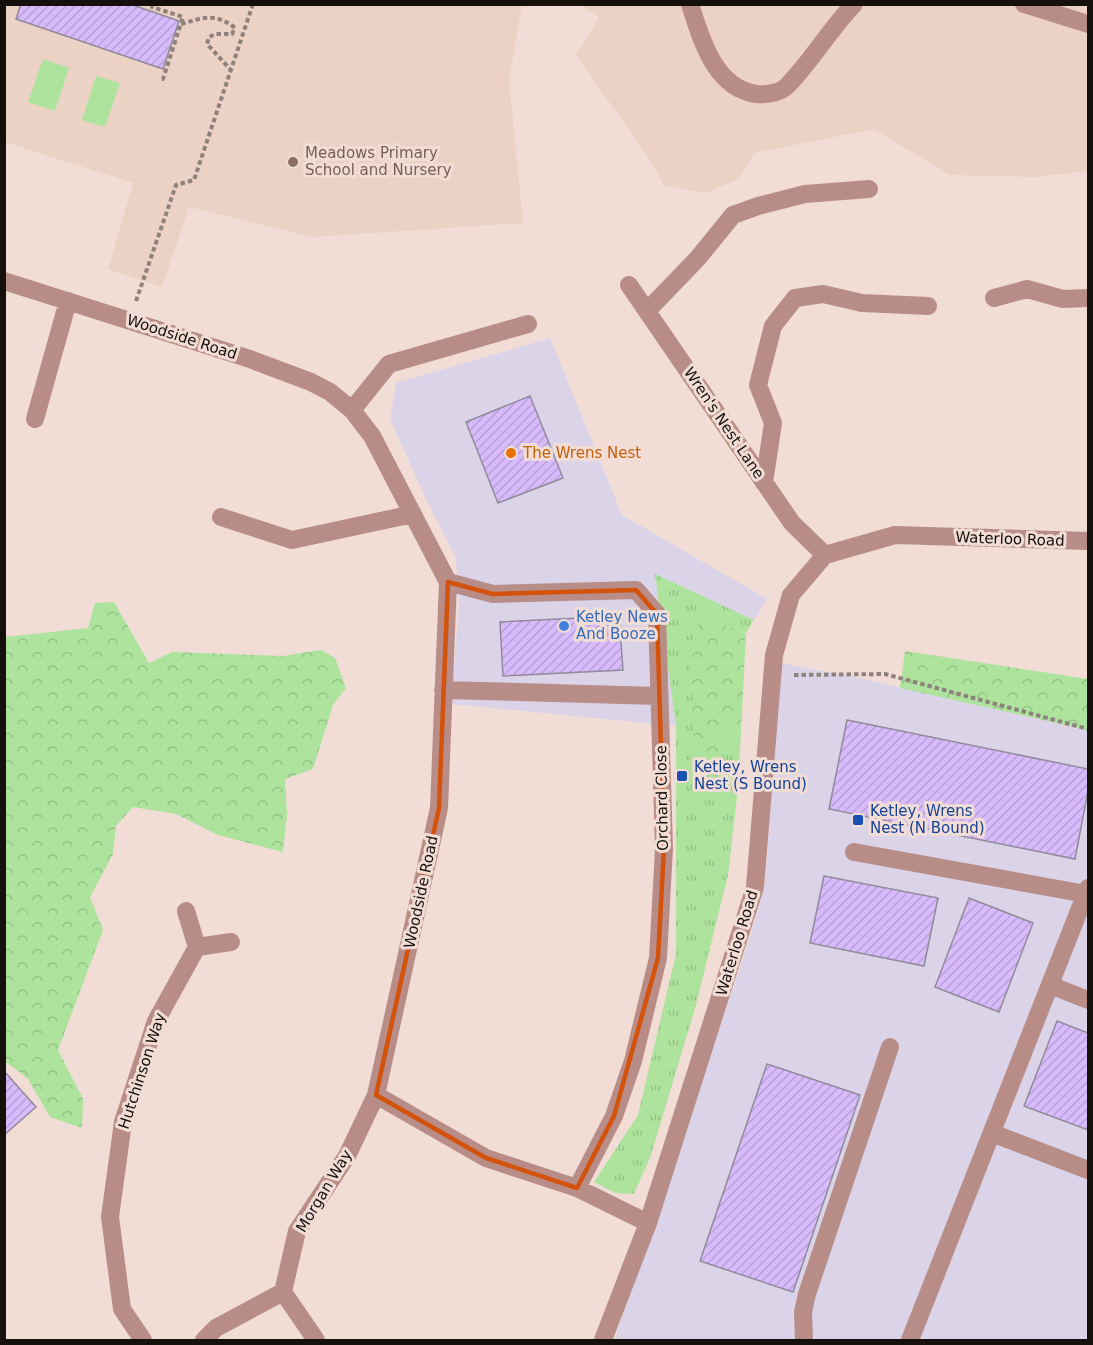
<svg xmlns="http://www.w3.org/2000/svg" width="1093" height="1345" font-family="'DejaVu Sans',sans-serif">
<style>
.commercial{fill:#dbd4e9}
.built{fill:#ecd1c5}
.grass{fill:url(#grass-tufts)}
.forest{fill:url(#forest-crowns)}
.pitch{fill:#ade39d}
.building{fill:url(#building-hatch);stroke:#918a99;stroke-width:1.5}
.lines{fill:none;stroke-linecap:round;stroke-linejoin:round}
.path{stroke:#8f817c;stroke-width:4;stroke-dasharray:4.5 3;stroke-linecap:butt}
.minor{stroke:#b88d87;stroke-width:18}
.marked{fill:none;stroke:#d3520c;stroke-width:4.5;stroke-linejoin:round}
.education-dot{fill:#8d6e63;stroke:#f1ddd5;stroke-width:2}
.food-dot{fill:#e8710a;stroke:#f1ddd5;stroke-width:2}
.shop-dot{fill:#3f7fe0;stroke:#f1ddd5;stroke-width:2}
.transit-dot{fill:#1a4fb4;stroke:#f1ddd5;stroke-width:2}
.labels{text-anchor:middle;stroke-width:6;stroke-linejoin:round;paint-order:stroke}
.education-label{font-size:15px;fill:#785e54;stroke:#f1ddd5;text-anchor:start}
.street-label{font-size:15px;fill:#16100d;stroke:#f1ddd5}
.food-label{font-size:15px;fill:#c56008;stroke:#f1ddd5;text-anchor:start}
.shop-label{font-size:15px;fill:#366cbe;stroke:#f1ddd5;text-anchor:start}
.transit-label{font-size:15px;fill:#164399;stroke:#f1ddd5;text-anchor:start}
</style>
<defs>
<pattern id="grass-tufts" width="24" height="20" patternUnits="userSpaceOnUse" patternTransform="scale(1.5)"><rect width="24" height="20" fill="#ade39d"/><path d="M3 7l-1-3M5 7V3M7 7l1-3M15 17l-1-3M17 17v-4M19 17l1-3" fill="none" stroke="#94c286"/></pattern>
<pattern id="forest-crowns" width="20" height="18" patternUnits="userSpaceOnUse" patternTransform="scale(1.5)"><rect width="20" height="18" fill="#ade39d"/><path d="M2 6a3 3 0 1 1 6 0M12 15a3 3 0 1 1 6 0" fill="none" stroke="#94c286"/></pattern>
<pattern id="building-hatch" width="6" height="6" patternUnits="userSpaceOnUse" patternTransform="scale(1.5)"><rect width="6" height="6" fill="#d8bbfc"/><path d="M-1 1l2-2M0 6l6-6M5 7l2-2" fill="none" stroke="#b9a0d7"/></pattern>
</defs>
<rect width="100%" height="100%" fill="#f1ddd5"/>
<!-- commercial -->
<path class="commercial" d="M550 338 622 515 767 599 754 620 655 575 676 726 451 704 459 605 456 558 426 499 390 419 396 383Z
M780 663 855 677 1088 730V1340H614L749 941 765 884Z"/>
<!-- built -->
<path class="built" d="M4 5H522L509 80 523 223 313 237 189 207 162 287 108 269 133 183 5 142Z
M580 5H1088V171L1035 177 950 175 873 129 754 153 739 179 706 193 664 185 646 154 576 55 599 17Z"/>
<!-- grass -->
<path class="grass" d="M655 574 754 620 746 633 701 617 694 739 690 767 723 731 741 733 738 788 728 875 696 1005 651 1155 634 1194 615 1193 594 1182 638 1115 676 954V726Z"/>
<!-- forest -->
<path class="forest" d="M114 602 149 663 172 652 283 656 321 650 335 658 346 688 333 705 313 769 285 779 287 815 283 852 218 835 176 814 133 807 116 826 113 854 90 897 103 930 58 1050 83 1099 82 1128 50 1117 28 1079 5 1061V637L88 628 95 603Z
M701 617 746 633 741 733 723 731 721 779 710 778 690 767 694 739 690 647Z
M905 651 1088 679V730L900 688Z"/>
<!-- pitch -->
<path class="pitch" d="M43 59 69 68 55 111 28 102Z
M96 76 120 83 105 127 82 120Z"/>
<!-- building -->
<path class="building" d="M21 4H130L179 21 163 69 16 19Z
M530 396 563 478 498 503 466 422Z
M619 616 623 670 503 676 500 622Z
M847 720 1088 769V791L1075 859 829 809Z
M824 876 938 898 924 966 810 943Z
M969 898 1033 923 999 1012 935 987Z
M1057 1021 1088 1033V1130L1024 1106Z
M767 1064 860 1095 793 1292 700 1261Z
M4 1071 36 1107 4 1135Z"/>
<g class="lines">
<!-- path -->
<path class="path" d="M153 4 152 7 183 17 163 79H160
M181 24C202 18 215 12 235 28L232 34H216L209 37 207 44 230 69
M136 301 176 185 194 180 253 4
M794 675 885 674 1088 729"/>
<!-- minor -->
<path class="minor" d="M690 4C701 39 715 89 757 94 766 95 780 93 787 86 811 62 830 29 854 4
M1024 4 1088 24
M4 281 250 359 311 382 330 392 352 410 372 436 448 582 439 808 376 1095 486 1158 577 1188 648 1223
M629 285 792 523 825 555
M994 298 1027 289 1063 299 1088 298
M647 311 698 258 733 215 758 206 805 194 869 189
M352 410 389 364 528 324
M35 419 68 301
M764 483 773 423 758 385 773 326 795 298 823 294 862 303 928 306
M221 517 292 540 413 514
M448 582 493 594 636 590 657 614 664 848 658 958 633 1061 614 1116 577 1188
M443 690 659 696
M854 852 1086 894
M186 911 197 947
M1050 985 1088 1000
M992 1133 1088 1170
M283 1292 316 1340
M143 1340 122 1309 110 1217 123 1122 156 1021 197 947 231 942
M204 1340 216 1328 283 1292 297 1231 347 1156 376 1095
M603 1340 648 1223 755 887 774 655 791 595 825 555 895 535 1088 541
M804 1340 803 1312 807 1294 890 1047
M910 1340 1088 888"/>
</g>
<!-- marked area -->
<path class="marked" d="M448 582 493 594 636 590 657 614 664 848 658 958 614 1116 577 1188 486 1158 376 1095 439 808Z"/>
<!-- markers -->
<circle class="education-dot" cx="293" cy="162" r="6"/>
<circle class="food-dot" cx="511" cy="453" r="6"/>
<circle class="shop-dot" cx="564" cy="626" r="6"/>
<g class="transit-dot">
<rect x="676" y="770" width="12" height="12" rx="3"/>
<rect x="852" y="814" width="12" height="12" rx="3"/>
</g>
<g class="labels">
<!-- education labels -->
<g class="education-label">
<text x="305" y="158">Meadows Primary<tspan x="305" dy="17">School and Nursery</tspan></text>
</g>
<!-- street labels -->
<g class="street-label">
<text transform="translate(182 337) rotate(18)" y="5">Woodside Road</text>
<text transform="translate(724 423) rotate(56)" y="5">Wren's Nest Lane</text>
<text transform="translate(1010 539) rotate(2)" y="5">Waterloo Road</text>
<text transform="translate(662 798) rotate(-91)" y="5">Orchard Close</text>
<text transform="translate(421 892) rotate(-78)" y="5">Woodside Road</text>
<text transform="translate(737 943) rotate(-73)" y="5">Waterloo Road</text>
<text transform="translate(142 1071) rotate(-72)" y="5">Hutchinson Way</text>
<text transform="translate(324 1191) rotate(-59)" y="5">Morgan Way</text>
</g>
<!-- food labels -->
<g class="food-label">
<text x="523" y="458">The Wrens Nest</text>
</g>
<!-- shop labels -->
<g class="shop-label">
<text x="576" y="622">Ketley News<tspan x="576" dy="17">And Booze</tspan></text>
</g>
<!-- transit labels -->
<g class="transit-label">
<text x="694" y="772">Ketley, Wrens<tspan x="694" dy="17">Nest (S Bound)</tspan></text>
<text x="870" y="816">Ketley, Wrens<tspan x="870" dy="17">Nest (N Bound)</tspan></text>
</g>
</g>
<!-- border -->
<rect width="1093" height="1345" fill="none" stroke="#16100d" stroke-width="12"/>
</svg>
